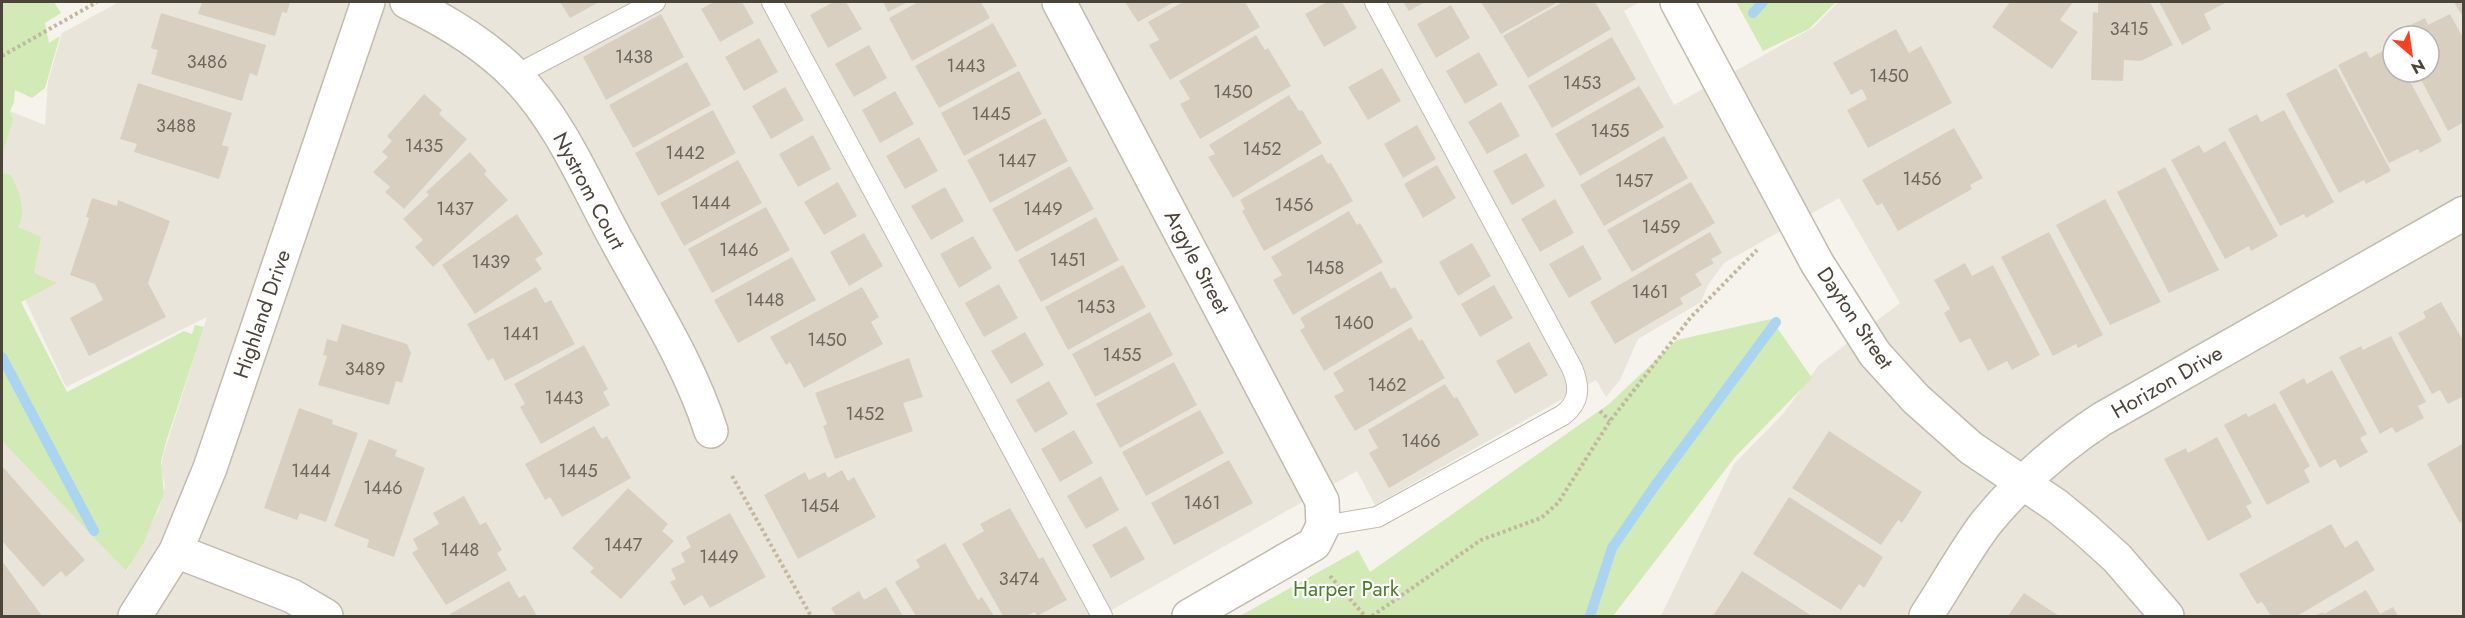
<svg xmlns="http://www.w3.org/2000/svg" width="2465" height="618" font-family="Jost,sans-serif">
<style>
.residential{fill:#eae5da;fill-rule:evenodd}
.green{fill:#d2eab5}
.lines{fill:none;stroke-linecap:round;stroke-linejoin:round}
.stream{stroke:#a9d4f2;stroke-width:10}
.building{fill:#d8cfc1}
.service-casing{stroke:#c2bbae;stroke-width:22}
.minor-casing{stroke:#c2bbae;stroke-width:36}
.tertiary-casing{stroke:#c2bbae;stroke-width:36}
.path{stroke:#c4b79f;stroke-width:4;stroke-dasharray:3 3;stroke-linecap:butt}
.service{stroke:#fff;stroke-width:20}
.minor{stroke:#fff;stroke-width:33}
.tertiary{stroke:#fff;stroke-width:33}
.labels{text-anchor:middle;stroke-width:4.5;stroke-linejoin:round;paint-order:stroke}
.number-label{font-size:18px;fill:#6e675b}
.street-label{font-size:21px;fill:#4b4439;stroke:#fff}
.park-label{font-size:21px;fill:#4a7f2a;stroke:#fff}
</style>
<rect width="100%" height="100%" fill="#f6f3ec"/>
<!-- residential -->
<path class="residential" d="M119 2H1640L1624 11 1674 105 1814 27 1838 2H2463V616H1661L1734 464 1783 414 1819 365 1900 303 1839 198 1724 263 1708 285 1701 302 1638 339 1620 380 1606 397 1596 380 1375 505 1357 471 1101 616H2V441L127 571 159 509 165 486 161 468 163 456 207 317 66 387 2 250V108L45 125 48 82 62 33ZM2393 36H2429V72H2393Z"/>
<!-- green -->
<path class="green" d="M2 2H54L61 13 45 23 49 43 60 36 45 88 32 98 15 90 14 102 10 111 13 120 4 149 2 172Z
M1736 2H1836L1809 29 1763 51Z
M2 173 11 175C19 191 27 211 18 227L41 237 34 273 57 283 21 302 67 392 184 331 192 334 195 325 204 327 166 442 161 462 164 494 144 542 126 571 2 441Z
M1771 319 1812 378 1735 457 1613 616H1240L1358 550 1370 572 1609 404 1677 340Z"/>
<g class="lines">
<!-- stream -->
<path class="stream" d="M1753 13 1763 2
M2 357 94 531
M1590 616 1612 548 1654 487 1776 322"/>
</g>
<!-- building -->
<path class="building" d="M202 2H290L287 13 282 12 275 36 198 14Z
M560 2H599L570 18Z
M714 2H742L754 23 720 42 701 9Z
M833 2H846L862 29 828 48 810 15Z
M883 2H908L888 12Z
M918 2H981L990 18 912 61 889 18Z
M1125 2H1174L1138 22Z
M1183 2H1245L1260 27 1170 80 1149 45 1159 40 1148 22Z
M1327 2H1342L1357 28 1324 47 1305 14Z
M1403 2H1425L1409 11Z
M1481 2H1558L1501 34Z
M1563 2H1595L1611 29 1528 78 1503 36Z
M2010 2H2073L2060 20 2078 32 2052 69 1992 27Z
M2098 2H2150L2173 45 2141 61 2124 60 2123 81 2091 80 2093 12 2098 13Z
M2159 2H2227L2204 14 2211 29 2182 45Z
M2454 2H2464V19Z
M1451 5 1470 38 1436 58 1417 24Z
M161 13 266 45 257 76 250 73 242 101 151 74 158 50 151 48Z
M661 14 684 57 606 100 583 57Z
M2450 14 2464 39V122L2448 131 2417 72H2429V36H2398L2396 32 2425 18 2428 25Z
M993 23 1017 66 939 108 915 66Z
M1896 29 1909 53 1921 46 1952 103 1868 148 1847 110 1867 99 1862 89 1851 95 1833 63Z
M1256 35 1265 50 1268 48 1291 86 1200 139 1180 104 1190 99 1179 81Z
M1612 37 1636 79 1552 128 1528 86Z
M759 38 778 72 744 91 725 57Z
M869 45 887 78 854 97 835 64Z
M2392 46 2393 72H2405L2442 141 2420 153 2418 149 2389 163 2338 65 2366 51 2370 58Z
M1479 52 1498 85 1465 104 1446 71Z
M687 62 711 105 633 148 609 105Z
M1382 68 1401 101 1368 120 1348 87Z
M2336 68 2391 171 2366 184 2364 180 2339 193 2286 94Z
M1019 71 1042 114 964 156 941 113Z
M138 83 232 113 222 145 229 147 219 179 134 152 137 144 120 139Z
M1639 86 1664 127 1580 176 1555 134Z
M785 87 804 120 771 139 752 106Z
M895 91 914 124 880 143 862 110Z
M424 94 442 110 439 114 467 139 404 209 385 192 390 187 373 172 388 157 382 152 392 141 387 136Z
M1289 95 1299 111 1302 110 1322 143 1233 198 1208 157 1215 154 1209 145Z
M1501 102 1520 136 1487 154 1468 122Z
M713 110 736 153 658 196 635 153Z
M2284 110 2334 202 2306 218 2304 214 2280 226 2228 129 2257 114 2261 122Z
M1045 118 1068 161 990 203 967 160Z
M1417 125 1436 159 1403 178 1384 144Z
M1954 128 1983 178 1970 185 1972 189 1898 231 1882 203 1877 206 1862 180Z
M813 135 831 169 798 187 779 154Z
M1664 136 1688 178 1604 226 1580 185Z
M919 137 938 171 905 189 886 156Z
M2225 141 2278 236 2251 251 2249 246 2225 259 2171 160 2199 145 2204 153Z
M470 152 487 171 484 174 508 200 433 267 415 247 423 240 403 219 429 195 426 192Z
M1526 153 1545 186 1512 205 1493 171Z
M1322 154 1328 164 1331 163 1353 201 1264 251 1242 211 1245 209 1240 200Z
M738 160 762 203 684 246 660 203Z
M1437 165 1456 198 1423 218 1404 184Z
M1070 166 1094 209 1016 252 992 209Z
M2165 167 2219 270 2169 293 2117 192Z
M838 182 857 216 824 235 804 202Z
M1691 182 1715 223 1632 272 1607 230Z
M945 187 964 221 931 240 911 206Z
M92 198 117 206 118 200 170 221 148 283 166 317 89 356 70 318 103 300 95 284 70 275 89 218 86 217Z
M1555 199 1574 233 1540 252 1521 219Z
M2105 199 2161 302 2110 325 2056 225Z
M766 207 790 250 712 293 688 249Z
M1349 211 1357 225 1360 223 1383 262 1293 315 1273 280 1282 275 1271 257Z
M517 214 543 254 535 259 542 269 475 314 442 265Z
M1096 217 1119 260 1041 302 1018 260Z
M1710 232 1722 253 1711 259 1714 263 1695 274 1702 285 1680 298 1683 304 1615 344 1590 302Z
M2049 232 2103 335 2078 348 2076 344 2053 356 2001 257Z
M864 233 883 266 849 286 830 252Z
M973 236 992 268 959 288 940 254Z
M1472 243 1491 276 1458 296 1439 262Z
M1583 245 1602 279 1569 298 1549 264Z
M792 257 816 300 738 343 714 300Z
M1965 263 1972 276 1993 265 2040 355 2012 370 2007 361 1988 371 1970 338 1960 343 1944 313 1950 309 1934 280Z
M1123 265 1146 307 1068 350 1045 307Z
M1381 271 1391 289 1395 287 1413 318 1324 371 1300 330 1305 327 1300 318Z
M999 284 1018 318 984 337 965 303Z
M1494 285 1513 318 1480 337 1461 304Z
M536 287 545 303 551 300 575 344 505 381 493 358 488 361 467 324Z
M862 287 879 317 871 322 883 344 804 388 790 362 786 365 770 337Z
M2441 302 2464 342V396L2448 404 2440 390 2432 394 2398 333 2426 318 2423 312Z
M1150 312 1173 355 1095 397 1072 354Z
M342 324 407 344 411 353 402 383 396 381 389 405 318 385 327 356 323 355 327 339 337 342Z
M1411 327 1419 341 1422 339 1445 378 1355 431 1334 396 1344 391 1333 373Z
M1025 332 1044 365 1011 384 991 351Z
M2391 336 2426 402 2418 406 2424 418 2396 433 2392 427 2380 434 2339 357 2361 346 2363 350Z
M1529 342 1548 375 1515 394 1496 361Z
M584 345 608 389 603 392 610 405 541 444 520 407 525 404 514 384Z
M909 358 923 397 903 403 913 431 835 459 823 426 827 424 815 393Z
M1174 362 1197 405 1120 448 1096 404Z
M2332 370 2367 434 2360 438 2368 452 2340 468 2335 459 2320 468 2279 392 2304 378 2307 384Z
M1049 381 1068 414 1035 433 1016 400Z
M1445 384 1454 398 1457 397 1479 435 1389 488 1369 453 1378 448 1368 430Z
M2275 403 2310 466 2304 470 2310 482 2267 505 2224 425 2246 413 2248 417Z
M299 408 333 420 332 424 358 433 326 522 300 513 297 520 264 508Z
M1200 410 1224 453 1146 496 1122 452Z
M594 426 602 439 607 436 631 478 562 517 550 497 545 500 525 464Z
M1074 430 1093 463 1060 482 1041 449Z
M1829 431 1922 492 1902 523 1898 520 1881 545 1792 488Z
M2217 437 2252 503 2246 506 2252 517 2208 541 2164 459 2186 448 2188 453Z
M369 439 397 450 395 456 425 468 394 557 367 547 369 540 334 526Z
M2464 443V520L2460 523 2427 464Z
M1229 460 1253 503 1174 545 1151 503Z
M2 466 85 560 66 577 61 571 43 587 2 541Z
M842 470 848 481 854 477 876 517 798 559 764 495 805 472 809 480 825 472 828 478Z
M1101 476 1119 510 1086 529 1067 496Z
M628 488 668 524 662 531 674 541 621 599 590 572 594 568 572 548Z
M464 496 480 525 486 522 502 550 497 553 507 570 446 605 412 553 418 549 413 539 439 524 433 513Z
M1789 497 1883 557 1864 588 1859 584 1841 610 1753 554Z
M1010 508 1039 559 1043 557 1067 600 1037 616 1035 612 1027 616H1003L962 544 984 531 980 524Z
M730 513 766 577 710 608 702 595 684 606 670 582 676 579 671 569 685 562 681 553 691 547 686 537Z
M2331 524 2345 548 2357 540 2375 570 2297 616H2271L2262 602 2257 604 2239 574Z
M1126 526 1145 559 1111 578 1092 545Z
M945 543 978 600 982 597 994 616H916L895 582 920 567 916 560Z
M2 561 42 616H2Z
M1742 571 1812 616H1713Z
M509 581 519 598 525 595 537 616H451L450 614Z
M886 587 903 616H836L831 608 859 591 864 600Z
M2366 590 2380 614 2393 607 2398 616H2315L2323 612 2324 614Z
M2024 593 2059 616H2008Z"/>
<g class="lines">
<!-- service casing -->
<g class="service-casing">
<path id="service" d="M772 2 1102 616
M516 75 655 2
M1323 526 1377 517 1563 415C1580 402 1580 387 1572 368L1375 2"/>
</g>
<!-- minor casing -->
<g class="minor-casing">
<path id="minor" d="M407 2C446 21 485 44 516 76 561 122 587 187 618 243 651 304 690 365 711 431
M1059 2 1322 501 1323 526 1314 544 1189 616
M176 551 292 596 326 616
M1926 616C1946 586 1964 552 1986 523 2019 483 2059 447 2102 419L2464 213"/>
</g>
<!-- tertiary casing -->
<g class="tertiary-casing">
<path id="tertiary" d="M1677 2 1817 263 1875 354 1916 399 1971 448 2057 506 2086 530 2117 558 2167 616
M135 616 176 551 210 468 368 2"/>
</g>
<!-- path -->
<path class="path" d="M2 56 97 2
M1600 411 1610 421
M732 476 811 616
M1330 576 1365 616
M1372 616 1481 540 1541 518 1558 503 1610 421 1691 317 1757 250"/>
<!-- service -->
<use href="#service" class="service"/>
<!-- minor -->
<use href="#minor" class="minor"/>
<!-- tertiary -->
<use href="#tertiary" class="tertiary"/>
</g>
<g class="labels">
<!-- number labels -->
<g class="number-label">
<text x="2129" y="35">3415</text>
<text x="634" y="63">1438</text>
<text x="207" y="68">3486</text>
<text x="966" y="72">1443</text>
<text x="1889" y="82">1450</text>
<text x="1582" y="89">1453</text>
<text x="1233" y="98">1450</text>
<text x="991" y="120">1445</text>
<text x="176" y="132">3488</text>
<text x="1610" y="137">1455</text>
<text x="424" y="152">1435</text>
<text x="1262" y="155">1452</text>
<text x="685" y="159">1442</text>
<text x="1017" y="167">1447</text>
<text x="1922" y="185">1456</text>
<text x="1634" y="187">1457</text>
<text x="711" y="209">1444</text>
<text x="1294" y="211">1456</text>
<text x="455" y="215">1437</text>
<text x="1043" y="215">1449</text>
<text x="1661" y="233">1459</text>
<text x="739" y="256">1446</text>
<text x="1068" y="266">1451</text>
<text x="491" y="268">1439</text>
<text x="1325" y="274">1458</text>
<text x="1650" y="298">1461</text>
<text x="765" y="306">1448</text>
<text x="1096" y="313">1453</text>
<text x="1354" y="329">1460</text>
<text x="521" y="340">1441</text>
<text x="827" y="346">1450</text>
<text x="1122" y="361">1455</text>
<text x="365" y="375">3489</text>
<text x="1387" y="391">1462</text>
<text x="564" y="404">1443</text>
<text x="865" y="420">1452</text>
<text x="1421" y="447">1466</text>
<text x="311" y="477">1444</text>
<text x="578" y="477">1445</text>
<text x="383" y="494">1446</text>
<text x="1202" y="509">1461</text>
<text x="820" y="512">1454</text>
<text x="623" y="551">1447</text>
<text x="460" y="556">1448</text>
<text x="719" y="563">1449</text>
<text x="1019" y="585">3474</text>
</g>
<!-- street labels -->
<g class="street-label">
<text transform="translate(589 191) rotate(62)" y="7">Nystrom Court</text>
<text transform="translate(1197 262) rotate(62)" y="7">Argyle Street</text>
<text transform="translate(262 314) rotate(-71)" y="7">Highland Drive</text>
<text transform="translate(1855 318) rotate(56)" y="7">Dayton Street</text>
<text transform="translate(2167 382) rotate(-30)" y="7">Horizon Drive</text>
</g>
<!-- park labels -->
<g class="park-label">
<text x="1346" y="596">Harper Park</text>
</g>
</g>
<!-- border -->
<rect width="2465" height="618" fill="none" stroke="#4b4439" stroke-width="6"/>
<!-- north arrow -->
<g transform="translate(2411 54) rotate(151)"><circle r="28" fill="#ffffff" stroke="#b7b4b0" stroke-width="1.5"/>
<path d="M0-4.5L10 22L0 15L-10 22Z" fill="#fc3f1d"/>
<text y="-9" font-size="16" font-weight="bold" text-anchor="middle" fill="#4b4439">N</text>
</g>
</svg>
